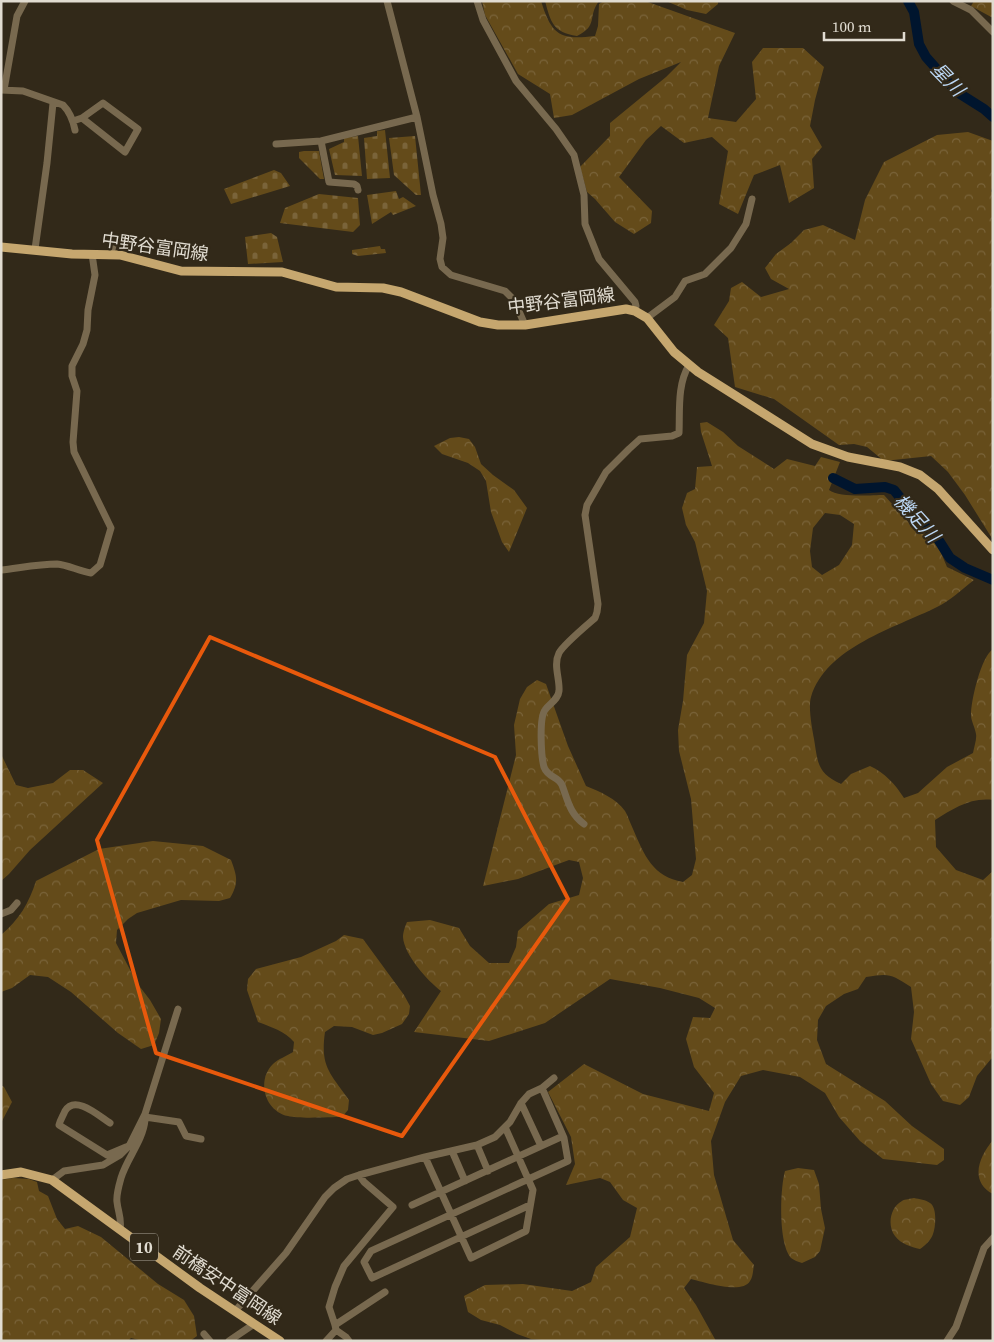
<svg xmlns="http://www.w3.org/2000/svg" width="994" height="1342" font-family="'Source Serif 4','Noto Sans JP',serif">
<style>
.forest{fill:url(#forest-crowns);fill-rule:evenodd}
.cemetery{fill:url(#cemetery-stones)}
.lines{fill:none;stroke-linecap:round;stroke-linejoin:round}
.river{stroke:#00152e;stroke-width:10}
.minor{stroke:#78694f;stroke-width:7}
.major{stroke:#c6a76f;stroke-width:9}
.marked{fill:none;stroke:#e8590c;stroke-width:4;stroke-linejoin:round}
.labels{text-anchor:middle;stroke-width:4.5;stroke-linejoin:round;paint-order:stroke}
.shield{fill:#322919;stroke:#aca69a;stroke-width:1}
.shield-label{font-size:16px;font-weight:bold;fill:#e1dcd1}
.street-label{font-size:18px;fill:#e1dcd1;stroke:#322919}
.water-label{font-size:19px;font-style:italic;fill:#bcd7f4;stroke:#322919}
</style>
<defs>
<pattern id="forest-crowns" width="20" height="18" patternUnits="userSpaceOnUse" patternTransform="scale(1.25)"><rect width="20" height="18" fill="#644b1a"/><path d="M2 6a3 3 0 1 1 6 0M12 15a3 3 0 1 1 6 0" fill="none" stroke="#7a643a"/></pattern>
<pattern id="cemetery-stones" width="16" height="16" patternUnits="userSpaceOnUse" patternTransform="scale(1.25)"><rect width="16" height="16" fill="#644b1a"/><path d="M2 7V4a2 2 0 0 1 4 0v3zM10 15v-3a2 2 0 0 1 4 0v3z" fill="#7a643a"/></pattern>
</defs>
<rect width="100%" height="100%" fill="#322919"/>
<!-- forest -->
<path class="forest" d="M482 1H541C552 36 560 40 595 36L598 26 599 4 604 1H645L735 33 719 66 708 118 736 122 756 99 752 62 763 48H803L824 67 815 100 810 126 822 147 812 159 814 188 789 203 780 165 754 175 738 214 719 204 728 151 712 137 684 143 661 126 646 140 619 177 652 211 651 223 634 234 615 222 595 199 587 192 580 167 610 136V123L666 77 681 62 639 79 572 115 554 118 550 94 518 74 485 15Z
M545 1H599C587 17 599 25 577 36 553 32 551 23 545 1Z
M666 1H718V4L706 14 687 10Z
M974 1H993V18L971 6Z
M968 132 993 141V185L991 191 993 194V540L965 495 948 472 931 456 884 461 867 447 854 444 839 445 774 399 735 387 728 338 714 325 729 301 731 288 742 282 761 297 789 289 771 279 765 268 776 254 791 243 804 230 823 225 855 240 865 200 884 162 937 135Z
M707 422 723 432 738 446 774 469 787 459 815 466 821 457 840 462 829 490C839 498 871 495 884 495L910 524 936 541 947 567 974 580C962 589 950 601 937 607 895 628 826 647 811 697 808 707 812 728 814 739 818 763 817 773 841 784L851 774 870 766C885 773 895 784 904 798L918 793 947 767 973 753C974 747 977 739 976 734 975 727 971 721 971 715 971 700 981 657 993 649V800C970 797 953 809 935 820L936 847 956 870 983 880 993 871V1058L991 1059 977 1076 969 1097 960 1105 943 1101 931 1084 911 1039 914 1012 911 987C891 974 890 973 866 977L858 989 844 994 826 1006 818 1020 817 1040 826 1064 885 1101 912 1126 944 1149V1160L937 1165 883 1159 860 1141 839 1117 825 1093 800 1077 763 1070 741 1076 725 1102 711 1141 714 1175 733 1240 754 1265C753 1270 753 1277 750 1281 742 1295 704 1282 691 1279L684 1288 696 1305 716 1341H552L531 1339 517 1334 500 1325 481 1320 468 1312 464 1296 485 1285 523 1284 572 1291 591 1282 596 1267 630 1237 637 1208 623 1200 610 1182 600 1178 566 1185 575 1164 571 1137 548 1092 584 1064 643 1094 709 1111 714 1093 694 1067 686 1039 693 1017 710 1018 715 1008 699 998 660 988 610 979 545 1023 489 1041 414 1032 441 991C428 981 404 955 403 937 403 933 405 926 407 922L430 920 459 928 470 946 489 963H509L516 947 518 931 549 904 579 895 583 878 579 862 569 860 518 879 483 886 516 755 514 725 520 699 527 687 537 680 546 684 568 746 586 786C600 792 616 798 625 811 628 816 630 823 633 829 644 855 653 877 683 882L692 875 696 859 691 799 679 751 678 730 683 701 687 655 704 623 707 591 695 542 686 525 682 508 687 493 695 489 697 467 712 466 701 432 700 423ZM825 513 840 515 854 524 852 545 839 565 822 575 812 567 810 551 813 528Z
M459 437 469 439 475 447 481 464 493 475 514 490 527 508 509 552 502 542 491 512 486 481 480 471 468 463 442 454 434 446 450 438Z
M1 754 16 785 28 788 53 783 70 770H83L103 783 30 850 9 874 1 881Z
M153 841 203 846 231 860C237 876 239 883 230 898L219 901 181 900 137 913 128 919 117 930 116 943 137 983 150 1000 161 1019 159 1033 154 1045 141 1049 118 1033 71 992 48 977 30 975 12 988 1 992V935C19 920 29 903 36 881L99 849Z
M344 935 363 939 404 995 410 1006 409 1014 402 1024 382 1033 373 1035 352 1027 334 1026 325 1032C320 1067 330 1073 349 1100L348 1110 342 1117C329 1117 299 1119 288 1116 265 1111 256 1081 273 1064 278 1059 287 1056 293 1052L294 1042C285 1031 271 1027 258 1022L247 990 248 979 256 969 301 957 336 941Z
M1 1085 4 1087 12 1102 1 1123Z
M993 1140V1194C969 1181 979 1157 993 1140Z
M798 1168 814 1170 819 1184 821 1209 825 1228 820 1251 815 1257 802 1263C798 1262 794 1260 791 1258 778 1243 780 1189 785 1171Z
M13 1178 29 1179 37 1182 39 1191 48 1196 57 1219 65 1229 78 1226 101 1237 158 1284 184 1300 194 1316 197 1336 190 1341H143L131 1338 128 1341H1V1180Z
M914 1198C919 1199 926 1200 930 1203 937 1207 936 1226 933 1234 931 1240 926 1245 920 1249 911 1247 901 1244 895 1236 887 1226 890 1207 902 1201 905 1199 911 1199 914 1198Z"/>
<!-- cemetery -->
<path class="cemetery" d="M385 130 390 178 367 179 364 138 377 136V131Z
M358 136 362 176 335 175 329 149 344 142V138Z
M415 136 421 195H416L394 175 389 138Z
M304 151H319L324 179H320L299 158V152Z
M274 170 281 173 290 186 231 204 224 189Z
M396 191 399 199 403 197 416 206 393 215 391 212 372 224 367 195Z
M319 194 358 198 360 225 353 232 280 223 285 208Z
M271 233 277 237 283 262 248 264 245 237Z
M380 246 381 249H385L386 253 358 256 352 254V250Z"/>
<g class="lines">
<!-- river -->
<path class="river" d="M908 1 914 12 919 44 926 57 957 92 984 109 993 117
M833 478 855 489 885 487 894 490 919 521 936 536 950 558 965 568 993 580"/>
<!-- minor -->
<path class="minor" d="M387 1 417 117 433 195 441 224 443 238 440 259 442 267 451 275 505 291 514 300 525 325
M477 1 483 20 516 81 556 129 574 155 584 195 585 224 599 259 635 302 636 306 635 311
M953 1 971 10 993 32
M1 90 23 91 63 105C70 112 73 120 75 130
M4 90 17 16 25 1
M73 121 82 118 103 103 138 129 125 152 82 118
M321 141 329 182 354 184 357 186 358 190
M276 144 321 141 417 117
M35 249 47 163 53 103
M111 254 114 241
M647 318 675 297 685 281 705 274 731 248 746 224 752 199
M1 570C19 568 39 564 57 564 68 565 79 571 91 573L100 565 111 528 74 452 73 442 77 391 72 376V366L83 344 87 330 88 310 95 275 92 254
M584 824C570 814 568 801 562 785 558 776 548 778 544 767 541 756 539 718 545 710 550 703 558 700 559 691 560 679 553 665 559 653 563 645 587 625 595 618L597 612 598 604 585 515 587 505 606 472 629 449 640 439 672 436 679 433C680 411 677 385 689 365
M1 914 11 910 17 903
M521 1103 541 1146
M145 1117 179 1122 186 1136 201 1139
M110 1123C99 1116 75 1094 65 1111 63 1116 60 1120 59 1125L107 1155 126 1147
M477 1145 488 1171
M452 1151 465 1181
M425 1157 471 1258 526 1231 533 1190 505 1127
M52 1180 64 1171 103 1165 120 1155 129 1146 145 1114 178 1009
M412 1205 563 1136
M530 1205 372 1278 364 1262 371 1251 568 1161 564 1138 542 1088
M120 1229C122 1219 118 1212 117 1202 116 1195 119 1185 121 1178 127 1158 143 1141 145 1120
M235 1311 286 1253 325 1197 334 1188 347 1179 359 1175 425 1157 477 1145 495 1137 510 1122 521 1103 529 1094 542 1088 554 1078
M335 1325 385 1292
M336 1330 346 1337 349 1341
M204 1334 210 1341
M229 1341 254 1324
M326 1341 336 1330 335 1325 329 1307 335 1287 344 1266 393 1207 364 1182 359 1175
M947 1341 956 1327 984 1248 993 1238"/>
<!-- major -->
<path class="major" d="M1 247 72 254 120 255 181 271 282 272 336 287 383 288 401 292 480 322 498 325H525L626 309 635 311 647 318 674 352 698 372 812 444 848 457 900 467 920 475 938 489 993 550
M1 1175 21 1172 52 1180 200 1288 280 1341"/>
</g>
<!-- marked area -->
<path class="marked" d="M210 637 495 757 568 899 402 1136 156 1053 97 840Z"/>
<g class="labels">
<!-- shield labels -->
<rect class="shield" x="130" y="1233.5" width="28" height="27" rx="4"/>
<g class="shield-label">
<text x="144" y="1253">10</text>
</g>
<!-- street labels -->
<g class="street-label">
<text transform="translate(155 247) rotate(8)" y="6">中野谷富岡線</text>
<text transform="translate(561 301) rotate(-7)" y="6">中野谷富岡線</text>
<text transform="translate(227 1285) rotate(34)" y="6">前橋安中富岡線</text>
</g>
<!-- water labels -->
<g class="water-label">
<text transform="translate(948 79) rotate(46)" y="7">星川</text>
<text transform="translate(917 518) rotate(48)" y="7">機足川</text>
</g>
</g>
<!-- border -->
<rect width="994" height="1342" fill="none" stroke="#e1dcd1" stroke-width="5"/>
<!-- scale -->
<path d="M824 32v8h80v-8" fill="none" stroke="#e1dcd1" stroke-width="2.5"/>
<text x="832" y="32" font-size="15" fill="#e1dcd1" stroke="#322919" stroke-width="4" paint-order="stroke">100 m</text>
</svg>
